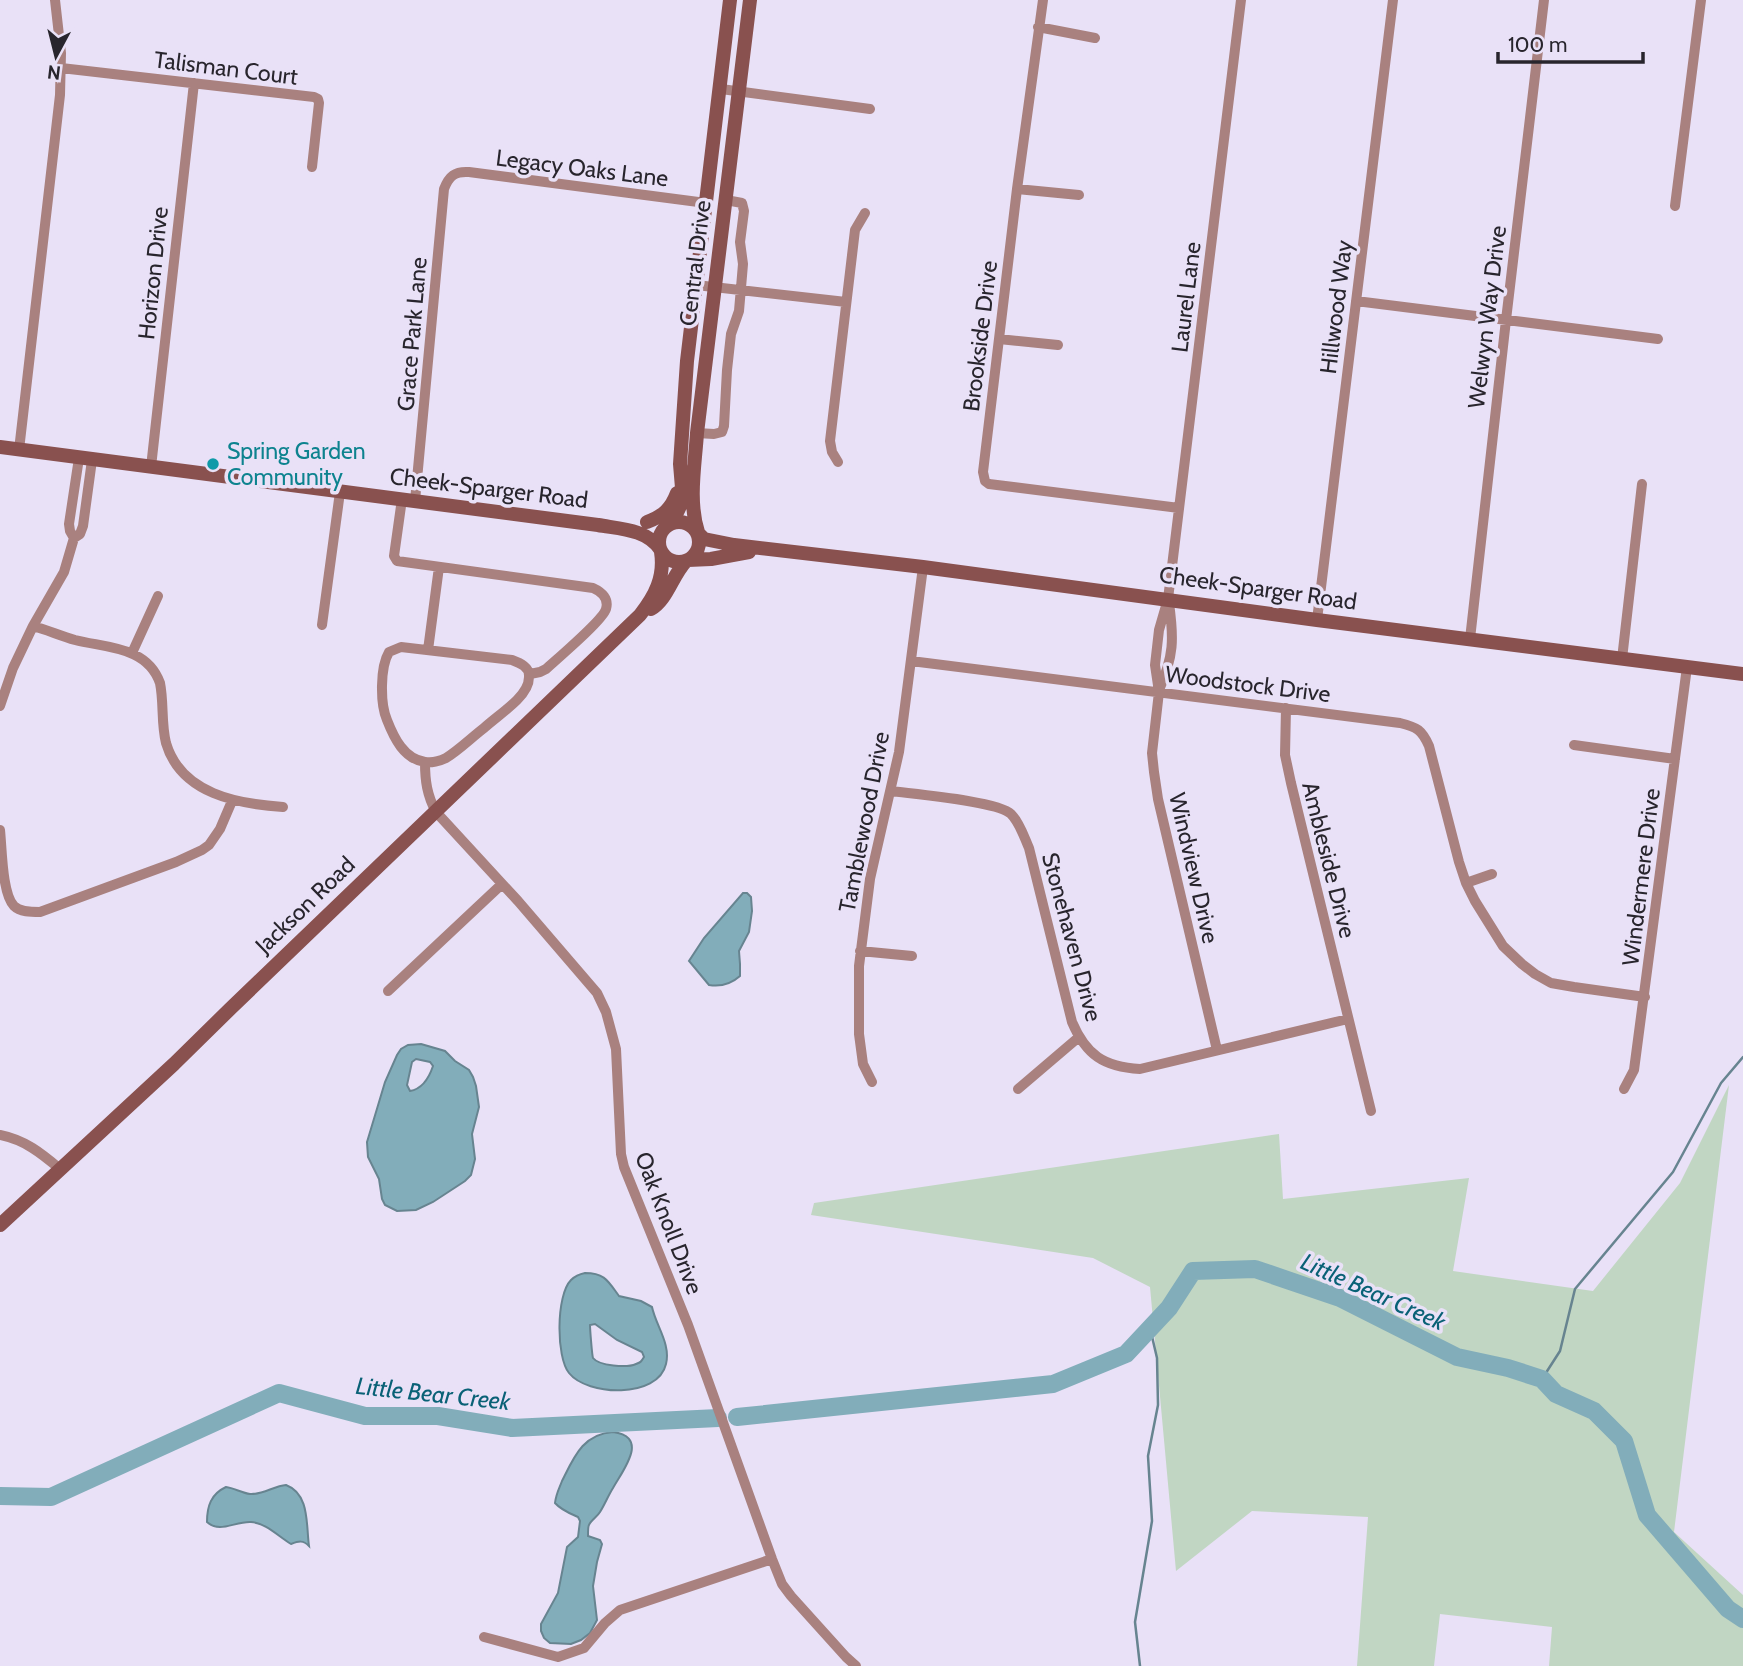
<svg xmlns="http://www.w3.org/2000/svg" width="1743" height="1666" font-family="Cabin,sans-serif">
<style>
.green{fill:#c1d6c3}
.water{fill:#82adba;stroke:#678490;stroke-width:2;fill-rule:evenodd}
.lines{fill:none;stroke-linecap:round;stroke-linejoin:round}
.stream{stroke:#678490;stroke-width:2.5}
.river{stroke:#82adba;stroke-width:18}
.street{stroke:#a9817f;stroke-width:10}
.secondary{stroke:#89514f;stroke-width:14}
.culture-dot{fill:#0f9aa8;stroke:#e9e1f7;stroke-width:2.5}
.labels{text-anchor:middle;stroke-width:7;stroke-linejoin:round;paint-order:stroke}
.street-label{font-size:23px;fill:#28252d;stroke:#e9e1f7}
.culture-label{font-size:23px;fill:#0d838f;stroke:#e9e1f7;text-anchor:start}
.water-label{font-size:24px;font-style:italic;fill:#096176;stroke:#e9e1f7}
</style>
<rect width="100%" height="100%" fill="#e9e1f7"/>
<!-- green -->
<path class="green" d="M1729 1085 1674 1532 1743 1595V1666H1549L1552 1627 1440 1614 1434 1666H1357L1368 1517 1252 1511 1176 1571 1150 1287 1093 1258 811 1215 814 1203 1279 1134 1283 1199 1469 1178 1453 1271 1593 1291 1680 1183Z"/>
<!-- water -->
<path class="water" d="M743 893H747L751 897 752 911 749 932 739 951 740 964V976C731 984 721 987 709 985L689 961 704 938Z
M421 1044 445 1051 455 1061 469 1070 473 1077 476 1086 479 1107 472 1134 475 1159 471 1175 465 1181 433 1202 416 1210 397 1211 385 1205 382 1199 379 1179 368 1157 367 1142 385 1082 397 1055 401 1049 408 1045ZM416 1059 430 1062 433 1066C429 1078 422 1089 410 1091L407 1085 412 1062Z
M585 1273C605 1273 608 1281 619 1296L641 1301 652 1307C656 1326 671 1344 666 1364 658 1399 587 1396 569 1373 556 1357 556 1295 571 1280 575 1276 580 1274 585 1273ZM595 1324 617 1340 642 1352 644 1357C641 1362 641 1362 636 1364 627 1368 599 1366 593 1358 592 1355 590 1329 590 1325Z
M613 1432C650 1437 623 1470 613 1488 608 1496 605 1504 600 1512 597 1517 591 1520 589 1525 588 1526 588 1534 588 1536L600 1540 602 1544 597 1562 593 1586 597 1620 590 1633 581 1640 571 1644 550 1643 544 1638 541 1631V1624L558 1593 567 1547 578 1537 580 1521 578 1517C569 1513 561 1510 555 1503 556 1494 559 1489 562 1481 574 1457 583 1434 613 1432Z
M286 1485C310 1494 306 1525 309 1546 303 1540 299 1541 291 1544 279 1537 266 1523 251 1522 235 1521 220 1534 207 1522 207 1506 211 1494 226 1487 234 1488 242 1493 250 1494 262 1495 274 1486 286 1485Z"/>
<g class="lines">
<!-- stream -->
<path class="stream" d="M1542 1379 1560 1351 1575 1289 1673 1172 1721 1083 1743 1057
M1140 1666 1135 1622 1152 1521 1148 1456 1158 1405 1157 1358 1150 1328"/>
<!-- river -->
<path class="river" d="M737 1417 1053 1384 1126 1354 1169 1308 1193 1271 1255 1269 1340 1298 1457 1357 1508 1368 1542 1379 1556 1394 1594 1411 1624 1441 1647 1515 1728 1609 1743 1619
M0 1496 51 1497 279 1393 365 1416H438L512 1428 718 1418"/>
<!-- street -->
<path class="street" d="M1043 0 1017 189 983 472 985 481 989 484 1179 508
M1038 27 1095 38
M61 68 314 97 318 99 319 103 312 167
M721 89 870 109
M1017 189 1079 195
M1675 206 1701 0
M696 285 846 302
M1356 301 1658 339
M999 339 1058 345
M697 433 714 434 722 432 724 426 727 370 731 334 739 311 743 264 740 242 744 211 742 203 726 200
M19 450 60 95 61 53 55 0
M838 462 832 452 830 441 855 230 865 213
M151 467 194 83
M402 499 394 556 397 561 593 588C602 592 609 599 606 609 603 620 557 659 546 669L540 672 530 674
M415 501 444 189C449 176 455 171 469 172L706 203
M74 538 70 531 69 524 79 458
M1317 620 1393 0
M322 625 340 492
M33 626C47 630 61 636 75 640 106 648 147 646 160 683 164 703 161 723 166 743 181 794 238 804 283 807
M1470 639 1506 320 1544 0
M401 647 512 660C520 663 530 667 529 677 529 686 523 694 517 700 507 710 494 719 484 728 471 738 459 750 446 758 440 761 431 763 425 762 404 759 394 738 387 720 380 704 380 667 389 652Z
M428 650 439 567
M132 653 158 596
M1622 659 1642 484
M911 661 1400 723C1417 727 1422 730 1429 746L1459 862 1466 883 1475 901 1503 946 1522 964 1535 974 1551 983 1574 987 1645 997
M1159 690C1174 656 1174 639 1169 603
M0 706 13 668 33 626 64 572 74 538 80 534 83 526 92 460
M1286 708 1285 755 1291 783 1371 1111
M1574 745 1675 759
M425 762C425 781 427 795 436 812L518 901 597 993 606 1012 616 1049 621 1154 624 1167 688 1325 772 1559 782 1584 791 1596 846 1657 856 1666
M891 791C913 794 998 801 1011 814 1020 823 1024 837 1029 848L1072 1022C1086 1055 1104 1067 1140 1069L1348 1019
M0 830C2 848 2 894 14 906 20 912 31 912 40 912L176 862 202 850 209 845 220 829 232 801
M1466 883 1492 874
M860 951 912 956
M388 991 502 884
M1217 1050 1158 799 1154 772 1152 753 1159 692 1155 665 1159 630 1168 599 1241 0
M872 1082 863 1064 859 1034V966L870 879 899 752 923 567
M1018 1089 1079 1037
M1624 1089 1634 1070 1687 667
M0 1135C25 1140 41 1153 60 1169
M484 1637 558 1657 584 1648 605 1623 620 1610 772 1559"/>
<!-- secondary -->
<path class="secondary" d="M0 447 598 525C620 529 646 529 660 549
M659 542a20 20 0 1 1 40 0a20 20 0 1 1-40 0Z
M647 522C663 516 671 509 677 493
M672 523 683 500 680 464 687 361 730 0
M698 532C688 501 695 465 697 433L750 0
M699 534 704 539 734 545 923 567 1317 620 1743 674
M688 560 711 559 749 552
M651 609C667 600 672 576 686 561
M0 1225 174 1064 231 1008 640 615C655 596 665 577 661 552"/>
</g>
<!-- markers -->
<circle class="culture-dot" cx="213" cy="464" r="7"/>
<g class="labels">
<!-- street labels -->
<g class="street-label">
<text transform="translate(226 68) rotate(7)" y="8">Talisman Court</text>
<text transform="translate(582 168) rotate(7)" y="8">Legacy Oaks Lane</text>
<text transform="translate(695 263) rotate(-83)" y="8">Central Drive</text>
<text transform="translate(153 273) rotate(-84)" y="8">Horizon Drive</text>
<text transform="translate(1186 297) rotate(-83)" y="8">Laurel Lane</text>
<text transform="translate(1336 307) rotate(-83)" y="8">Hillwood Way</text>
<text transform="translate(1487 317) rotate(-83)" y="8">Welwyn Way Drive</text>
<text transform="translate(412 334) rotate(-85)" y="8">Grace Park Lane</text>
<text transform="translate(980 336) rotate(-83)" y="8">Brookside Drive</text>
<text transform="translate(489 488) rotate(7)" y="8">Cheek-Sparger Road</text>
<text transform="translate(1258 588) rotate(8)" y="8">Cheek-Sparger Road</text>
<text transform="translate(1248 684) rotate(7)" y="8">Woodstock Drive</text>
<text transform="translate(864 822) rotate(-79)" y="8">Tamblewood Drive</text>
<text transform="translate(1329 860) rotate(76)" y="8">Ambleside Drive</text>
<text transform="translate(1194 868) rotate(77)" y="8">Windview Drive</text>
<text transform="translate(1641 877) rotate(-83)" y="8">Windermere Drive</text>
<text transform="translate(305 905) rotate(-44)" y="8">Jackson Road</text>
<text transform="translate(1072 937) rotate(75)" y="8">Stonehaven Drive</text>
<text transform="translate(669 1223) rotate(69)" y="8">Oak Knoll Drive</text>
</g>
<!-- culture labels -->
<g class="culture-label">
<text x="227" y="459">Spring Garden<tspan x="227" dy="26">Community</tspan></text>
</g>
<!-- water labels -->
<g class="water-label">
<text transform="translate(1373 1292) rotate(24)" y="8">Little Bear Creek</text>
<text transform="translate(433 1394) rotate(6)" y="8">Little Bear Creek</text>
</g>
</g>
<!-- north arrow -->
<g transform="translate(56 56) rotate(187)" stroke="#e9e1f7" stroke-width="5" paint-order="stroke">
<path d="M0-5L12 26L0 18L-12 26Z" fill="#28252d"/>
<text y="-10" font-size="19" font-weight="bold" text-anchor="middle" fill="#28252d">N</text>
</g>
<!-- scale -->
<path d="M1498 52v10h145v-10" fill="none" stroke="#28252d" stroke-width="3.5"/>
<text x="1508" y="52" font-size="21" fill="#28252d" stroke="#e9e1f7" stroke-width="5" paint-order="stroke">100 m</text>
</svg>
